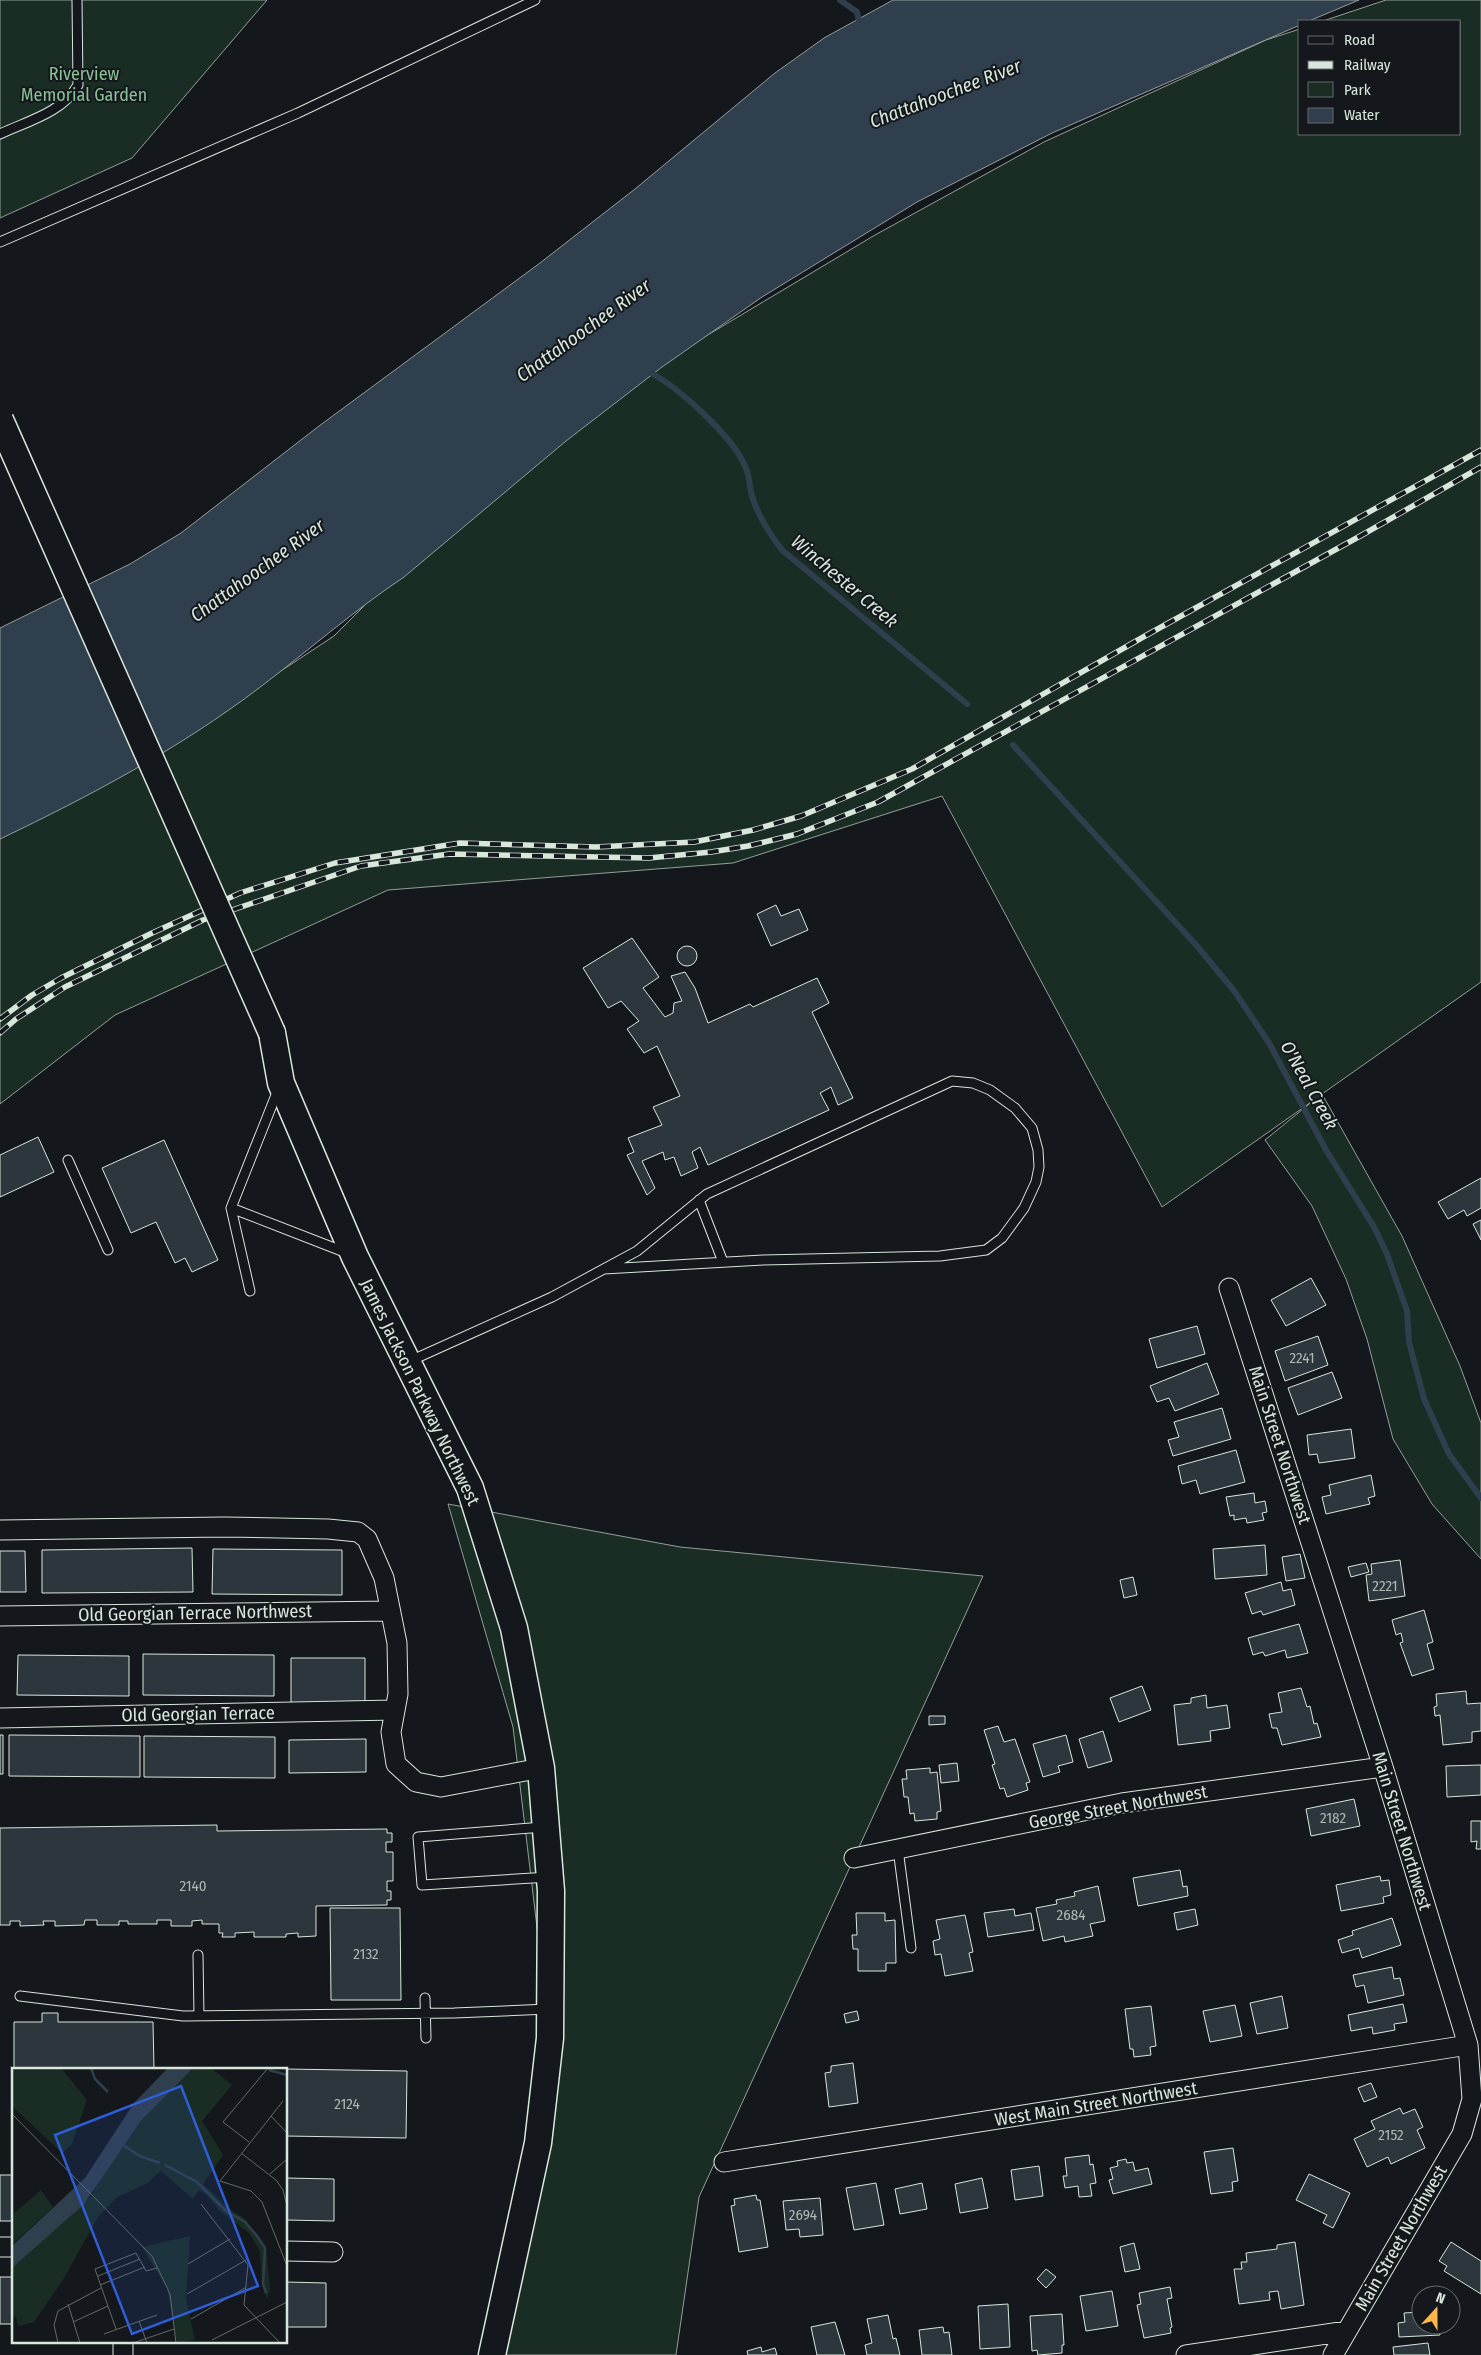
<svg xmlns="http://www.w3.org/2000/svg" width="1481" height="2355" font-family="'Fira Sans Condensed',sans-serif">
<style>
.green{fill:#1a2d24;stroke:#939e99}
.water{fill:#2f3f4d;stroke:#939e99}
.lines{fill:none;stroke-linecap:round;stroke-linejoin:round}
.stream{stroke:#2f3f4d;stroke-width:6}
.building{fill:#2c363c;stroke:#d8e6dc}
.service-casing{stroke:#d8e6dc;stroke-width:11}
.minor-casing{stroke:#d8e6dc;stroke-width:21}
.secondary-casing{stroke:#d8e6dc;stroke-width:29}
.service{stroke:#14181c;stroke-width:9}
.minor{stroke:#14181c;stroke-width:19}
.secondary{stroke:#14181c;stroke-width:26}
.rail-casing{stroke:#d8e6dc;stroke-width:5.5}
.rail{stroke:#14181c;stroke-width:4;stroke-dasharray:11;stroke-linecap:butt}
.secondary-bridge-casing{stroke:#d8e6dc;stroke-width:29;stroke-linecap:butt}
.secondary-bridge{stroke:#14181c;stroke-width:26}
.labels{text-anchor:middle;stroke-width:4;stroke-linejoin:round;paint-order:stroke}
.number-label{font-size:15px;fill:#adbab4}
.park-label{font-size:18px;fill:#8ac095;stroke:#14181c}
.street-label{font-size:18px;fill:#d8e6dc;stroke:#14181c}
.water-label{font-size:19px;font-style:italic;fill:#d8e6dc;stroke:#14181c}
.inset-river{fill:none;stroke:#2f3f4d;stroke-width:2.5}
.inset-road{fill:none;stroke:#626a69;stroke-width:1}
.view{fill:#305dd8;fill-opacity:0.15;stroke:#305dd8;stroke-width:2.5}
.inset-edge{fill:none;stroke:#d8e6dc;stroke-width:2.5}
</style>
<rect width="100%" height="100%" fill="#14181c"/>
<!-- green -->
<path class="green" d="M0 0H267L132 158 0 218Z
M1386 0H1481V982L1322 1094 1402 1236 1460 1366 1481 1423V1559L1432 1504 1393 1439 1367 1339 1346 1279 1312 1206 1265 1140 1314 1100 1162 1207 942 796 733 863 388 890 115 1015 0 1104V820L123 775 334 636 527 443 875 235 1044 142 1266 40 1300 29V134H1460V21H1323Z
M448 1504 680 1547 983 1576 699 2197 676 2355H492L548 2019 513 1727Z"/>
<!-- water -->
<path class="water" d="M893 0H1359L1309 21H1300V25L1052 133 917 202 762 297 662 367 566 441 404 577C353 611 308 651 259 688 180 748 90 796 0 839V628L130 564 181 533 319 426 540 263 635 189 775 73 824 38Z"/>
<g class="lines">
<!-- stream -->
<path class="stream" d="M840 0 857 12 860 26
M653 374C681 390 732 436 745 466 750 475 749 486 752 496 758 516 769 533 782 550L967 704
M1013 745 1197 946 1235 992 1269 1043 1326 1150 1374 1227 1387 1254 1407 1311 1409 1342 1424 1399 1449 1454 1481 1498"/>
</g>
<!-- building -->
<path class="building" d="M776 905 781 916 799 909 808 930 771 946 757 914Z
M632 938 659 977 643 988 665 1017 673 1013 674 1003 682 1001 671 976 685 972 695 988 708 1023 750 1004 753 1007 817 978 829 1003 812 1012 853 1098 838 1105 831 1087 820 1093 829 1110 708 1165 700 1147 692 1152 698 1168 681 1176 674 1157 665 1160 663 1152 642 1161 655 1188 647 1195 627 1155 634 1152 628 1138 662 1125 653 1107 680 1096 657 1046 644 1053 627 1029 639 1021 621 1001 608 1008 583 968Z
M677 956a10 10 0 1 1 20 0a10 10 0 1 1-20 0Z
M38 1137 54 1172 0 1197V1155Z
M164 1140 218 1260 192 1272 185 1258 175 1263 156 1222 131 1233 102 1168Z
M1481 1178V1208L1467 1216 1464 1210 1448 1219 1438 1202Z
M1481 1220V1240L1473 1224Z
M1311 1278 1326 1305 1286 1326 1271 1300Z
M1197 1326 1205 1354 1157 1368 1149 1339Z
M1318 1336 1328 1365 1285 1381 1275 1351Z
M1207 1363 1219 1394 1175 1411 1169 1398 1157 1402 1150 1386Z
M1332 1372 1342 1398 1298 1415 1288 1388Z
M1222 1408 1231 1439 1173 1456 1168 1440 1179 1437 1174 1422Z
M1351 1429 1355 1458 1319 1463 1317 1454 1309 1455 1307 1435Z
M1236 1450 1245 1482 1200 1494 1196 1480 1182 1484 1178 1466Z
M1371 1475 1375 1496 1368 1498 1370 1504 1326 1514 1322 1497 1331 1495 1329 1485Z
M1254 1493 1255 1503 1265 1501 1267 1512 1262 1513 1264 1520 1247 1523 1246 1518 1234 1520V1515L1230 1516 1226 1497Z
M1265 1545 1267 1575 1215 1579 1213 1549Z
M192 1548 193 1592 42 1593V1550Z
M213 1549 342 1550V1595L212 1594Z
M0 1551H25L26 1592H0Z
M1300 1554 1305 1578 1286 1581 1282 1557Z
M1400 1560 1405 1596 1369 1601 1366 1575 1372 1574 1371 1564Z
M1366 1563 1369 1572 1351 1577 1348 1567Z
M1133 1577 1137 1595 1124 1598 1120 1580Z
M1281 1582 1283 1591 1291 1589 1295 1605 1263 1615 1261 1611 1252 1614 1245 1593Z
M1424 1610 1433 1642 1427 1644 1434 1669 1412 1676 1400 1643 1403 1642 1401 1633 1396 1635 1392 1620Z
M1299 1624 1308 1653 1287 1658 1285 1650 1265 1656 1263 1652 1253 1655 1248 1638Z
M143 1654 274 1655V1696L143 1695Z
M18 1655 129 1656V1696L17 1695Z
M291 1658H365V1703L291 1704Z
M1142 1686 1151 1710 1119 1722 1110 1698Z
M1301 1688 1307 1707 1310 1706 1314 1724 1317 1723 1321 1737 1282 1745 1277 1728H1272L1269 1714 1282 1712 1278 1693Z
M1466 1691 1467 1704 1481 1703V1731L1472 1732V1742L1443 1745 1440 1715 1435 1716 1434 1707 1437 1706 1436 1694Z
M1206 1695 1207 1708 1227 1705 1230 1728 1210 1731 1211 1741 1178 1745 1174 1705 1191 1703V1698Z
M929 1716H945V1724L929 1725Z
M998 1726 1004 1742 1015 1739 1030 1782 1026 1783 1028 1790 1007 1797 1004 1788 1000 1789 992 1765 995 1764 984 1730Z
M1103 1731 1112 1761 1088 1768 1079 1739Z
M0 1735H3V1774H0Z
M9 1735 140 1736V1777L9 1776Z
M1066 1735 1073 1762 1058 1766 1060 1772 1043 1777 1033 1744Z
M144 1736 275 1737V1778L144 1777Z
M366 1739V1772L289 1773V1740Z
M957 1763 959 1781 941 1783 939 1765Z
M1481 1765V1795L1447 1797 1446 1766Z
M930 1768V1773L937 1772 941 1811 937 1812V1819L915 1821 914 1813 910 1814 908 1797H904L902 1779H907L906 1770Z
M1354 1799 1360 1826 1311 1836 1306 1809Z
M1471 1821H1481V1849H1476L1477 1841 1471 1842Z
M217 1825V1831L387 1829V1833H392V1842H386V1852H393V1881H387V1891H391V1900H387V1905L316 1906V1936L298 1937V1933L286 1934V1937H254V1932L235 1933V1937H222L223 1933H219V1924H202V1920L192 1921V1926H171V1920H157V1924H128V1921H119V1925H97V1920H85L84 1925 55 1926V1921H43L44 1925 20 1926V1921H10V1925H0V1828Z
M1180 1870 1183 1887 1187 1886 1188 1896 1138 1906 1133 1878Z
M1380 1876 1381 1881 1389 1880 1391 1895 1383 1897 1384 1903 1341 1911 1336 1885Z
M1098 1886 1105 1921 1090 1924 1093 1936 1065 1942 1064 1936 1043 1941 1036 1908 1057 1904 1056 1900 1075 1896 1074 1892Z
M330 1908H400L401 2000H331Z
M1014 1909 1015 1916 1031 1913 1034 1930 988 1937 984 1913Z
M1195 1909 1198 1925 1177 1930 1174 1913Z
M856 1913H885V1921L895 1920 896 1963H886V1971H858V1949H853L852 1935H857Z
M965 1915 973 1952 969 1953 973 1971 945 1976 941 1954 935 1955 933 1941 940 1939 936 1920Z
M1392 1918 1401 1945 1362 1958 1359 1948 1342 1953 1338 1940 1353 1935 1352 1931Z
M1392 1967 1394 1979 1400 1978 1404 1995 1368 2003 1364 1985 1356 1987 1353 1975Z
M1282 1996 1288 2028 1257 2034 1250 2003Z
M1403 2004 1407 2022 1394 2024 1395 2030 1373 2034 1372 2027 1351 2031 1348 2015Z
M1235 2005 1242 2036 1210 2042 1203 2011Z
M1151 2006 1156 2046 1150 2047 1151 2055 1134 2057 1133 2049H1130L1125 2009Z
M857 2011 859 2020 846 2023 844 2014Z
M42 2013H58V2022H153L154 2069H14V2022H42Z
M853 2063 858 2103 829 2107 825 2073 831 2072V2066Z
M286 2069 407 2071 406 2138 286 2136Z
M1371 2083 1377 2097 1364 2102 1358 2088Z
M1400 2108 1403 2114 1415 2109 1423 2127 1417 2130 1425 2148 1391 2164 1388 2157 1367 2167 1354 2139 1375 2129 1371 2121Z
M1233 2148 1238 2181 1232 2182 1233 2191 1211 2194 1204 2152Z
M1089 2155 1090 2165 1093 2164 1096 2183 1090 2184 1092 2196 1079 2197 1078 2186 1065 2188 1063 2176H1067L1065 2158Z
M1126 2159 1127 2163 1133 2162 1135 2171 1148 2168 1152 2184 1113 2194 1109 2180 1113 2179 1110 2168 1118 2166 1117 2161Z
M1039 2166 1043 2196 1015 2200 1011 2170Z
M1309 2174 1350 2193 1333 2228 1323 2223 1327 2215 1296 2200Z
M0 2175H13L14 2221H0Z
M286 2178 334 2179V2221L286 2220Z
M982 2178 988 2208 960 2213 955 2184Z
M876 2183 884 2225 854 2230 846 2188Z
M922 2183 927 2209 900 2214 895 2189Z
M756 2195 757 2200H760L768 2247 739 2252 731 2206 735 2205 734 2199Z
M820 2198 823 2235 800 2237 799 2229 786 2230 783 2201Z
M1295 2242 1304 2305 1281 2309 1278 2291 1269 2292 1270 2300 1239 2304 1234 2269H1242L1241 2262H1247L1246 2253 1277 2249V2245Z
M1451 2242 1481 2261V2294L1444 2271 1447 2266 1439 2261Z
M1134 2243 1140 2269 1125 2272 1120 2247Z
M1046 2269 1056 2277 1046 2288 1037 2279Z
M0 2277H14V2324H0Z
M286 2282 326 2283V2327H286Z
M1170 2287 1172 2298 1167 2299 1172 2327 1170 2328 1171 2333 1144 2338 1137 2305 1141 2304 1139 2293Z
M1112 2291 1118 2326 1086 2331 1080 2296Z
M1008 2304 1010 2347 980 2349 978 2306Z
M1421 2312V2325H1439L1440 2335 1399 2337 1398 2323 1405 2322 1404 2313Z
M1062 2314 1064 2345H1062V2353L1038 2355 1037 2350 1032 2351 1030 2316Z
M888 2315 893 2339 896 2338 900 2355H867L865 2345 872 2343 867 2319Z
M835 2322 845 2355H817L811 2327Z
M943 2327 944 2333 949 2332 952 2355H922L919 2330Z
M1428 2343 1430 2355H1394L1393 2347Z
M761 2347 762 2352 775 2348 777 2355H748L747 2351Z"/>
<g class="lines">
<!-- service casing -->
<g class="service-casing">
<path id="service" d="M0 134C28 121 63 112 78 85L77 0
M0 242 298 113 535 0
M68 1160 108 1250
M699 1200 723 1262
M231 1208 347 1253
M250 1291 231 1208 278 1090
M410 1361 552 1297 637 1251 707 1194 952 1081 973 1083 990 1090 1015 1108 1032 1128 1038 1150 1039 1167 1036 1182 1024 1208 1002 1238 986 1250 940 1256 763 1260 604 1269
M544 1827 418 1837 422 1885 549 1877
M898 1849 911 1948
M198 1955 199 2016
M20 1996 183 2016 454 2013 549 2009
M425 1998 426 2038"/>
</g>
<!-- minor casing -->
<g class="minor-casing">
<path id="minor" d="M1229 1288 1383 1767 1468 2045 1472 2099 1462 2134 1333 2355
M0 1530 224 1527 328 1529 358 1532 367 1539 384 1578 397 1643 398 1694 391 1732 396 1764 416 1782 441 1787 541 1768
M0 1616 390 1611
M0 1718 395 1710
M854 1858 1122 1803 1383 1767
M724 2162 1468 2045
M0 2247H14
M286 2251 333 2252
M123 2355V2341
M1186 2355 1347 2331"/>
</g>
<!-- secondary casing -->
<g class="secondary-casing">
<path id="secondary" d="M272 1033 281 1083 355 1257 470 1488 514 1628 541 1768 551 1891 550 2038 538 2143 492 2355"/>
</g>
<!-- service -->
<use href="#service" class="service"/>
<!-- minor -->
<use href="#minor" class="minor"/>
<!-- secondary -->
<use href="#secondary" class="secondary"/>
<!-- rail casing -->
<g class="rail-casing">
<path id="rail" d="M0 1019 32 995 61 978 150 934 240 893 335 863 460 843 596 847 694 842 753 830 801 816 912 769 1145 636 1481 450
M0 1033 16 1019 65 987 203 920 361 866 449 854 649 858 711 852 748 846 797 834 878 802 1362 535 1481 467"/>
</g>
<!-- rail -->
<use href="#rail" class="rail"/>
<!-- secondary-bridge casing -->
<g class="secondary-bridge-casing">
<path id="secondary-bridge" d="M0 420 272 1033"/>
</g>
<!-- secondary-bridge -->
<use href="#secondary-bridge" class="secondary-bridge"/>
</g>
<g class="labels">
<!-- number labels -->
<g class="number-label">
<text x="1302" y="1363">2241</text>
<text x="1385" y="1591">2221</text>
<text x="1333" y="1823">2182</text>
<text x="193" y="1891">2140</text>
<text x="1071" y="1920">2684</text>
<text x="366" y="1959">2132</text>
<text x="347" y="2109">2124</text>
<text x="1391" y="2140">2152</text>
<text x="803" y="2220">2694</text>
</g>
<!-- park labels -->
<g class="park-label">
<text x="84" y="80">Riverview<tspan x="84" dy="21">Memorial Garden</tspan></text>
</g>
<!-- street labels -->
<g class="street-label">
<text transform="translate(420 1392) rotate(64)" y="6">James Jackson Parkway Northwest</text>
<text transform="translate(1280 1445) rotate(72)" y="6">Main Street Northwest</text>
<text transform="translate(195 1613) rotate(-1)" y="6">Old Georgian Terrace Northwest</text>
<text transform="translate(198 1714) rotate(-1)" y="6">Old Georgian Terrace</text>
<text transform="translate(1118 1807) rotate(-10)" y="6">George Street Northwest</text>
<text transform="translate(1402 1831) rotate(73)" y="6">Main Street Northwest</text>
<text transform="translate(1096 2104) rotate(-9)" y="6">West Main Street Northwest</text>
<text transform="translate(1401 2238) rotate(-60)" y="6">Main Street Northwest</text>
</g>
<!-- water labels -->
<g class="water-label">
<text transform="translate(945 93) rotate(-21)" y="7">Chattahoochee River</text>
<text transform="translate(583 330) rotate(-36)" y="7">Chattahoochee River</text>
<text transform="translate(257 570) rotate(-36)" y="7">Chattahoochee River</text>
<text transform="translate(845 581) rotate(40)" y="7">Winchester Creek</text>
<text transform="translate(1310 1085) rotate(61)" y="7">O'Neal Creek</text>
</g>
</g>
<!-- overview -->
<g transform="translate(12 2068)">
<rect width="275" height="275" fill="#14181c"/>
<path d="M183 0H199L220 17 190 53 211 87 191 116 216 140 233 151 254 179 258 222 255 231 250 216 248 183 237 165 208 143 194 126 187 122 181 131 149 103 134 116 105 129 86 149 51 212 22 254 6 258 4 248 0 249V199L79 128 102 87 125 58 171 8ZM0 1H50L75 32 60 76 50 85 0 38ZM29 122 41 139 0 177V147ZM178 168 174 230 183 272 165 275 155 220 130 179Z" fill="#1a2d24"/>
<path d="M181 0 128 54 72 136 0 200V178L73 110 122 35 155 1Z" fill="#2f3f4d"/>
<path class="inset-river" d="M79 0 83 11 96 24M257 2 275 7M111 77 128 88 148 95M153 97 185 114 214 143 233 154 245 168 253 180 251 216 254 225"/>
<path class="inset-road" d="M271 33 208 113 239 123 250 134 275 198M0 46 140 188 158 226 164 275M259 48 275 65M237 74 211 54 256 0M229 85 264 112 271 122 275 138M258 106 275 91M189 136 236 197 232 237 268 275M176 196 218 171M86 208 128 191M88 217 133 199M175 226 234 192M56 236 68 275M179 251 233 220M127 253 135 275M61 254 96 238M104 261 83 201 124 185 134 203 145 200M92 266 145 247M200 272 275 234M46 275 42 257 46 243 89 220M121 275 162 261"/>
<path class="view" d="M169 18 246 218 120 266 43 67Z"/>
<rect width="275" height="275" class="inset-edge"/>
</g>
<!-- legend -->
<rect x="1298" y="20" width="162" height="115" fill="#14181c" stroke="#626a69"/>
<rect x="1308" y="36" width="25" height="8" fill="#14181c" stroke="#626a69"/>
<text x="1344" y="45" font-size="15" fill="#d8e6dc">Road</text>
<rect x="1308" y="61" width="25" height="8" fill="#d8e6dc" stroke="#626a69"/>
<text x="1344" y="70" font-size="15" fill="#d8e6dc">Railway</text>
<rect x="1308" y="82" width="25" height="15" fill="#1a2d24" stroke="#626a69"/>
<text x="1344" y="95" font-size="15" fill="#d8e6dc">Park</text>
<rect x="1308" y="108" width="25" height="15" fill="#2f3f4d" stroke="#626a69"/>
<text x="1344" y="120" font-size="15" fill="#d8e6dc">Water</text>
<!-- north arrow -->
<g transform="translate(1436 2310) rotate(21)"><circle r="24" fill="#14181c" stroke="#626a69"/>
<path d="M0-4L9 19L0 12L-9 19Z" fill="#ffb74d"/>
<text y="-8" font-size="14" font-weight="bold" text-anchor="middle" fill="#d8e6dc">N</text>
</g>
</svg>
